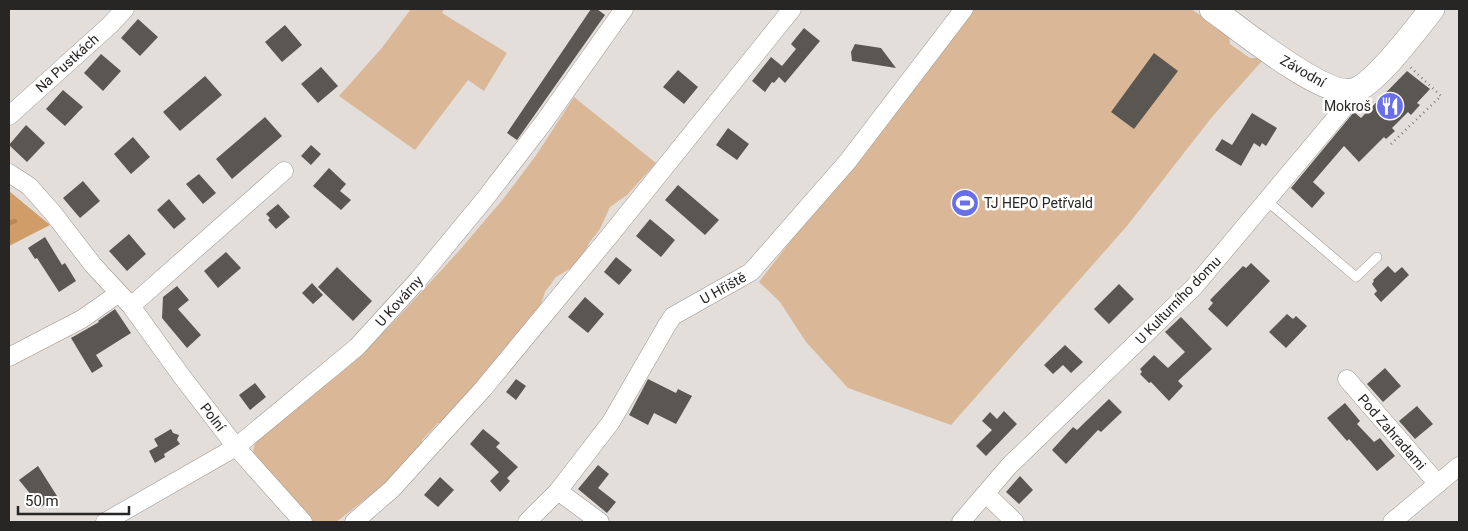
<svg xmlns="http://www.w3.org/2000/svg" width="1468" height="531" font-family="Roboto,sans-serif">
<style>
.green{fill:#dab897}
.forest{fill:#d09d68}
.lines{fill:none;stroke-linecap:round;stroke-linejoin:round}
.stream{stroke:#b98853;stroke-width:4.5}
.building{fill:#5a5652}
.lane-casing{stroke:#9a9591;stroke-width:10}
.street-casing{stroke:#9a9591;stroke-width:19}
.secondary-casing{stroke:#9a9591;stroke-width:26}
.path{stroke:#817e7b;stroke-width:2.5;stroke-dasharray:1 4;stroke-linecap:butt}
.lane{stroke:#fff;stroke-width:9}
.street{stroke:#fff;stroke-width:18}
.secondary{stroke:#fff;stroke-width:25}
.labels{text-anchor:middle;stroke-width:5;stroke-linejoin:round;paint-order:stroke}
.street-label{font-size:14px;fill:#282624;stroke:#fff}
.poi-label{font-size:14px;fill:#282624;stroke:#fff;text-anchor:end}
</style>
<rect width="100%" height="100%" fill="#e3deda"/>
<!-- green -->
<path class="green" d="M411 9H444L442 13 507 53 484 91 468 80 415 150 339 96 381 49Z
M970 9H1191L1229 34 1230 44 1250 58H1258L1262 61 1212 117 1127 226 951 425 848 388 806 342 780 302 759 282Z
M574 97 656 163 627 195 610 207 600 229 589 243 584 255 573 267 556 277 545 292 540 307 442 423H438L422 440V444L388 482 336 522H307L254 456C252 448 255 444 259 438L343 371 363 353 402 313 458 252 504 198 537 154Z"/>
<!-- forest -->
<path class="forest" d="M9 191 50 225 9 246Z"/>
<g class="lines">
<!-- stream -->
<path class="stream" d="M9 223 15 221"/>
</g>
<!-- building -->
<path class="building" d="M591 9H597L605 15 517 140 507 133Z
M138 19 158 37 140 56 121 38Z
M285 25 302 45 282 62 265 42Z
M804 28 820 41 785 83 779 77 774 83 772 82 765 92 752 81 771 57 782 66 796 49 791 44Z
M855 44 881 48 896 68 852 61 851 52Z
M1154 53 1178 71 1134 129 1111 112Z
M101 54 121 71 103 91 84 73Z
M321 67 338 86 318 103 301 84Z
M678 70 698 87 684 104 663 87Z
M1407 71 1430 89 1417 103 1420 105 1411 115 1408 112 1392 128 1395 131 1386 139 1384 137 1359 162 1344 146 1313 182 1325 193 1312 208 1291 188 1354 112 1361 118Z
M205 76 222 95 180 131 163 112Z
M63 90 83 107 65 126 46 109Z
M1252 113 1277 128 1266 146 1262 143 1260 147 1254 143 1241 166 1215 150 1222 139 1232 145Z
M265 117 282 136 232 179 216 159Z
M26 125 45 143 27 162 9 145Z
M728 128 749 144 737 160 716 145Z
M133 137 150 157 131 174 114 154Z
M311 145 321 154 311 165 301 156Z
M329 168 346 184 340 191 351 200 341 210 313 186Z
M199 174 216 193 203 204 186 184Z
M83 181 100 201 80 218 63 198Z
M678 185 719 220 705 235 665 200Z
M169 199 186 219 174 229 157 210Z
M278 204 290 217 276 229 268 220 270 218 266 214Z
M650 219 675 240 661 257 636 236Z
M129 234 146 254 127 271 109 251Z
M45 237 62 265 65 263 76 281 59 292 37 258 35 259 28 248Z
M226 252 241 268 218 288 204 271Z
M616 257 632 270 619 285 604 272Z
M1251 263 1270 281 1227 327 1208 309 1213 303 1210 300 1243 266 1246 268Z
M1388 266 1395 273 1402 267 1409 275 1381 302 1374 294 1377 291 1372 284 1374 281 1373 280Z
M337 267 372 301 353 321 318 287Z
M312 283 323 295 313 304 302 293Z
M1119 284 1134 299 1109 324 1094 309Z
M177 286 189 300 178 309 201 335 187 348 162 318 163 297Z
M585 297 604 314 588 333 568 317Z
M115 309 131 333 96 355 103 366 92 373 71 338 99 322 98 321Z
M1287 314 1293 319 1296 316 1307 326 1286 348 1269 332Z
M1181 317 1212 349 1178 381 1183 386 1169 401 1151 382 1149 383 1140 374 1142 372 1140 369 1154 355 1168 368 1185 352 1165 332Z
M1065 345 1083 362 1071 373 1063 365 1053 374 1044 365Z
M1385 368 1401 386 1383 402 1367 384Z
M516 379 526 386 516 400 506 392Z
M648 379 676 393 678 389 692 396 676 424 654 413 648 425 629 415Z
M255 383 266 397 250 410 239 395Z
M1109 399 1122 412 1101 432 1098 430 1066 464 1052 450 1073 427 1077 430Z
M1345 403 1360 421 1357 424 1374 442 1380 438 1395 456 1377 471 1349 439 1347 441 1327 418Z
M1417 406 1433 424 1415 439 1399 421Z
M1004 411 1017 424 986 456 976 446 992 430 982 421 990 412 997 419Z
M171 429 173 433 179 435 177 440 180 444 164 454 165 457 155 463 149 451 158 446 154 439Z
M483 429 500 443 496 447 518 467 507 478 510 481 500 492 490 481 499 472 470 444Z
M598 465 609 474 598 488 616 502 607 513 578 489Z
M38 466 57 496 41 507 19 480Z
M1020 476 1033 490 1019 504 1006 492Z
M440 477 454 490 438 507 424 495Z"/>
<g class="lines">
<!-- lane casing -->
<g class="lane-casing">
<path id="lane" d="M1267 201 1356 277 1377 257"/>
</g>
<!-- street casing -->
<g class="street-casing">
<path id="street" d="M9 116 110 25 125 9
M9 173 29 186 53 213 93 265 131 306 180 374 236 447 303 522
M131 306 284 171
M9 357 82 319 119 293
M1347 379 1438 484
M558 491 600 522
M986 494 1015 522
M105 522 236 447 357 347 418 280 484 200 544 122 624 9
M354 522 392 489 483 389 611 234 792 9
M527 522 558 491 611 422 667 325 673 316 751 272 848 161 964 9
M961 522 1009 466 1194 287 1344 108 1354 91
M1392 522 1459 466"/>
</g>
<!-- secondary casing -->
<g class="secondary-casing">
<path id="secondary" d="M1212 9C1237 27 1324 98 1353 91 1375 85 1417 28 1432 9"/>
</g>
<!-- path -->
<path class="path" d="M1391 144 1441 96 1409 66"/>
<!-- lane -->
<use href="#lane" class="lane"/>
<!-- street -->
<use href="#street" class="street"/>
<!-- secondary -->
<use href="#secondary" class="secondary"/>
</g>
<!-- icons -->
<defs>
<g id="restaurant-disc" transform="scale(1.4375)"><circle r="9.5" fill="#686fe8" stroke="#fff"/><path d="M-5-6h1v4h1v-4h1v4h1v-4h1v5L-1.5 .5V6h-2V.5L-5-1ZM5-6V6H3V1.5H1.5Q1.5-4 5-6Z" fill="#fff"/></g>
<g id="stadium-disc" transform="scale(1.4375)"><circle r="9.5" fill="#686fe8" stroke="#fff"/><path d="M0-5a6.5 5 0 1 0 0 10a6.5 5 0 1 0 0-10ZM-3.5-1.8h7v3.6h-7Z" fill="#fff"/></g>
</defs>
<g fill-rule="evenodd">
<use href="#restaurant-disc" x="1390" y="106"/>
<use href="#stadium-disc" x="965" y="203"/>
</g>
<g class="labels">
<!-- street labels -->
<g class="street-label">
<text transform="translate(67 63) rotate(-42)" y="5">Na Pustkách</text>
<text transform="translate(1303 71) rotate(30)" y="5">Závodní</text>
<text transform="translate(723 288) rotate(-29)" y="5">U Hřiště</text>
<text transform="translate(1178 300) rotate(-46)" y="5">U Kulturního domu</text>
<text transform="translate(399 301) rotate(-48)" y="5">U Kovárny</text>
<text transform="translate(213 417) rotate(52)" y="5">Polní</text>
<text transform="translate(1392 432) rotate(49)" y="5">Pod Zahradami</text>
</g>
<!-- poi labels -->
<g class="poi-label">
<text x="1371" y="111">Mokroš</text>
<text x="984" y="208" text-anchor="start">TJ HEPO Petřvald</text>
</g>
</g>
<!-- border -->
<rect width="1468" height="531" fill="none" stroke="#282624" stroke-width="20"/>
<!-- scale -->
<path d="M18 506v8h111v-8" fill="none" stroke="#282624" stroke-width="2.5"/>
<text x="25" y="506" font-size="15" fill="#282624" stroke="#ffffff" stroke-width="4" paint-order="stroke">50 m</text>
</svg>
